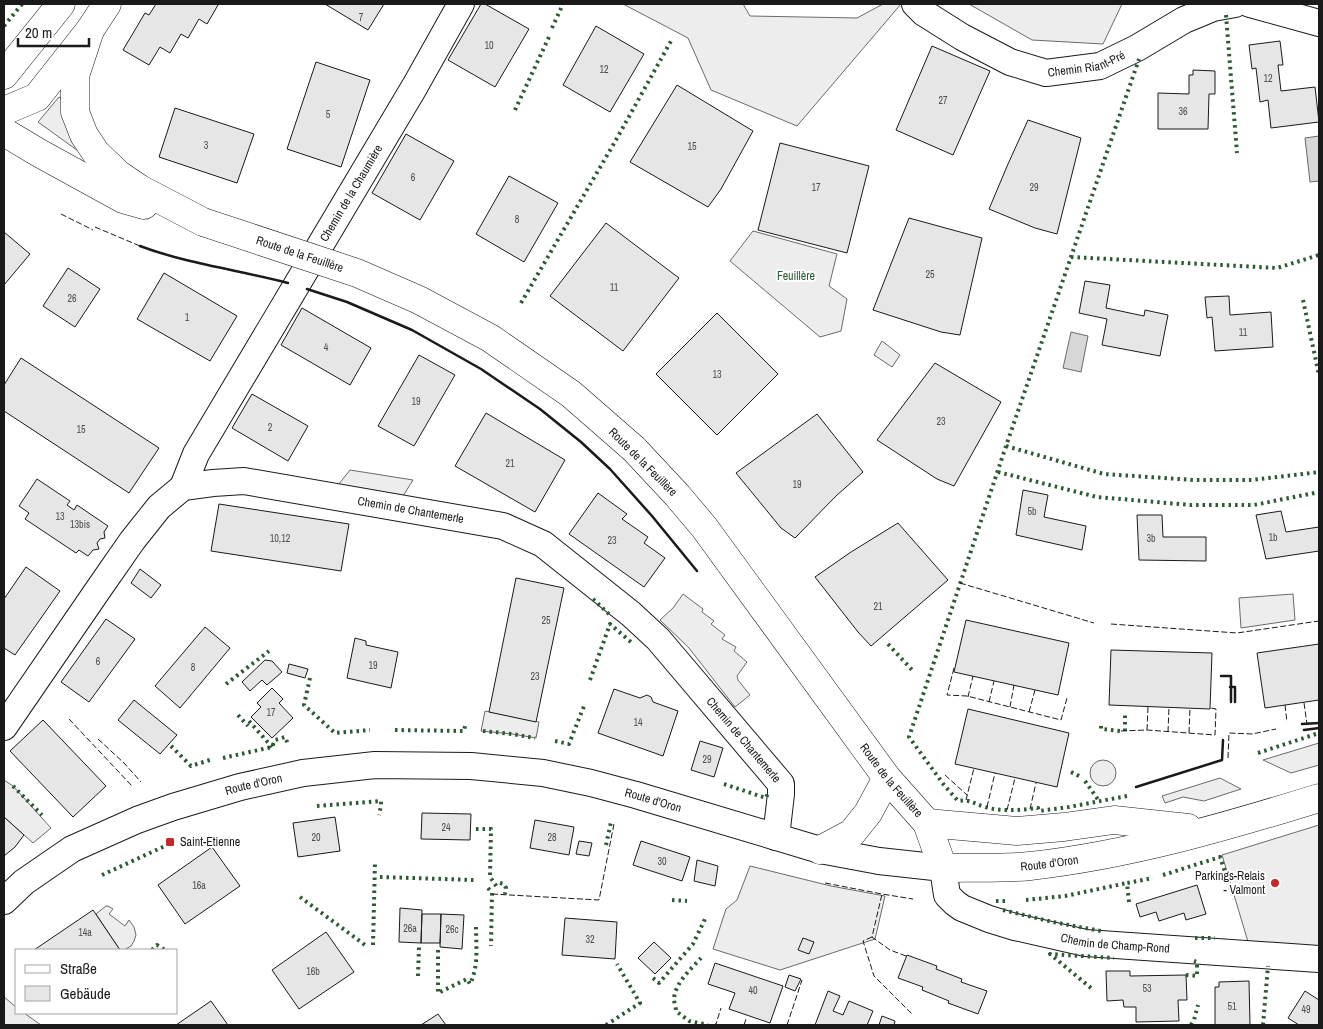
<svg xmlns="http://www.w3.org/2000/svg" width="1323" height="1029" font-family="'Archivo Narrow',sans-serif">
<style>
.built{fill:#ededed;stroke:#6a6a6a}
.water{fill:#d7d7d7;stroke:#6a6a6a}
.building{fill:#e6e6e6;stroke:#1a1a1a}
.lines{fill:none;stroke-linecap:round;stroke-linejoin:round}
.minor-casing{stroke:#1a1a1a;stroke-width:28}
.major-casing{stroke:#1a1a1a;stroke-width:29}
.minor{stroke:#fff;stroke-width:26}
.major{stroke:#fff;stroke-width:28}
.major-bridge-casing{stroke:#1a1a1a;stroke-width:29;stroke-linecap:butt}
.major-bridge{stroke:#fff;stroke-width:28}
.hedge{stroke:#2b5a34;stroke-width:4;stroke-dasharray:2.5 4;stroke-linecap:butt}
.fence{stroke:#1a1a1a;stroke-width:1;stroke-dasharray:6 2.5;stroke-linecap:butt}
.wall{stroke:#1a1a1a;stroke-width:2.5}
.poi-dot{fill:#c62828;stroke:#fff;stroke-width:2}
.labels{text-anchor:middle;stroke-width:4;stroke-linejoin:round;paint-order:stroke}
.number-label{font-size:10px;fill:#4d4d4d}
.street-label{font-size:12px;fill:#1a1a1a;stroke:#fff}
.park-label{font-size:12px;fill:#2b5a34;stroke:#fff}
.poi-label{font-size:12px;fill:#1a1a1a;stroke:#fff;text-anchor:start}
</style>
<rect width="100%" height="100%" fill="#fff"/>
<!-- built -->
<path class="built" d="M623 4H743L750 16 857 18 883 4H901L797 126 711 90 688 38Z
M969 4H1122L1103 44 1032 40Z
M59 97 61 98 81 153 38 122Z
M753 231 837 254 829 286 847 299 841 331 820 337 730 261Z
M882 341 900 355 892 367 874 355Z
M350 470 413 480 403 496 338 485Z
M683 594 703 609 702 612 714 621 711 624 725 635 722 639 736 647 734 651 747 662 737 676 738 680 750 695 735 707 689 648 660 620 673 608Z
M1293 594 1295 620 1241 628 1239 598Z
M485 711 539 722 536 738 512 734 481 731Z
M1319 743V765L1291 773 1263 760Z
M1090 773a13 13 0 1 1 26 0a13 13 0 1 1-26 0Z
M1220 778 1241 789 1204 801 1183 797 1165 803 1162 796Z
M4 780 13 786 51 828 33 843 4 817Z
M1319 825V949L1249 945 1222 855Z
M750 866 831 886 885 896 875 939 780 970 713 949 726 909 737 900Z
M106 906H108L113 909 109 914 125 926 129 920 134 927 136 935 134 941 131 946 124 950H120L96 914Z
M4 997 16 1007V1013H24L41 1025H4Z"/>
<!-- water -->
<path class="water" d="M1319 136V181L1310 182 1305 138Z
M1071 332 1088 336 1081 372 1063 368Z"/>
<!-- building -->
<path class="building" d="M156 4H215L218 5 207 24 199 19 188 38 181 34 170 53 160 47 149 65 123 50 145 13 149 15Z
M325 4H384L368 30Z
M481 4H485L529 29 495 87 448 60Z
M596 26 644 54 610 112 563 85Z
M1280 41 1283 65H1278L1281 91 1315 87 1319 122 1271 128 1268 100 1260 102 1256 68 1252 69 1249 45Z
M932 46 990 71 953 155 896 130Z
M316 62 370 80 341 167 287 149Z
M1193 70 1215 71V94H1209L1208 129H1158V93L1189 94V75H1193Z
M677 85 753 131 721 189 708 207 630 162Z
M175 108 254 134 237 183 159 157Z
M1028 120 1081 138 1057 234 1035 228 989 209 1008 164Z
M406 134 454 161 420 220 372 193Z
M780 143 869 166 847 253 758 230Z
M509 176 558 203 524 262 476 234Z
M909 218 982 238 960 335 941 332 873 310Z
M606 223 679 278 623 351 550 296Z
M4 232 30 254 4 285Z
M68 268 100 289 75 327 43 306Z
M164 273 237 316 210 361 137 319Z
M1085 281 1110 285 1106 308 1144 316 1145 310 1168 315 1160 356 1102 345 1107 319 1079 313Z
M1229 296 1230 315 1271 312 1273 347 1215 351 1212 317 1207 318 1205 297Z
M302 308 371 348 350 385 281 345Z
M717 313 778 374 717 435 656 374Z
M419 355 455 375 414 446 378 426Z
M21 358 159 448 129 493 4 411V385Z
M935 363 1001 402 954 486 937 479 877 440Z
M252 394 308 426 288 461 232 428Z
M486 413 565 460 535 512 455 466Z
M817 414 863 472 836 496 795 538 781 528 736 473Z
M37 479 70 501 67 505 74 510 77 505 108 526 104 532 105 538 100 539 97 543 99 549 93 550 88 556 79 550 76 553 25 519 29 513 19 506Z
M1023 490 1048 495 1044 517 1086 526 1082 550 1016 535Z
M598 493 627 514 622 519 648 537 644 543 665 558 644 587 569 534Z
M219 504 349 524 341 571 211 551Z
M1281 511 1286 532 1319 527V551L1266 559 1256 515Z
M1137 515H1162L1163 537H1206V561L1139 560Z
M898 523 948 580 871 646 858 632 815 577 851 552Z
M26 567 60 591 15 655 4 648V599Z
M140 569 161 585 151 598 131 583Z
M516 578 564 588 536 722 489 712Z
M106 619 135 639 89 702 61 682Z
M966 620 1069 643 1058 695 954 672Z
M205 627 230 648 180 708 155 686Z
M355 638 366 641V645L398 652 391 688 347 678Z
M1319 644V700L1265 708 1257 653Z
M1111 650 1212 653 1210 709 1109 705Z
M265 660 272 661 282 672 267 685 262 680 250 691 242 682Z
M289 664 308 669 305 678 287 673Z
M272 688 283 699 279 703 293 718 272 738 251 717 261 707 257 703Z
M614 689 640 698 647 695 651 697 653 702 678 711 663 756 598 733Z
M134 700 177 735 160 754 118 720Z
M968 709 1069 733 1057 787 955 764Z
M43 720 106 786 73 817 10 751Z
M700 741 723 748 714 777 691 770Z
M422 813 471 814 470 840 421 839Z
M4 817 24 835 15 847 4 856Z
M335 817 340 851 298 857 293 823Z
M535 820 574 827 569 855 530 848Z
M579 841 592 843 589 856 576 854Z
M641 841 690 857 682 881 633 865Z
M212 847 240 886 185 924 158 885Z
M697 860 718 866 715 886 694 881Z
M1197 885 1206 914 1186 920 1184 913 1159 921 1156 912 1140 917 1136 904Z
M400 908 422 910 421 943 399 942Z
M93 910 120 950H34Z
M422 914H441L440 943H421Z
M441 914 464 915 462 949 440 947Z
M565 918 617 922 615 959 562 955Z
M326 932 354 972 299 1009 272 970Z
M803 938 814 942 809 954 798 950Z
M654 942 671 958 655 974 638 958Z
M907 955 937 966 936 969 962 979 961 982 987 991 978 1014 948 1003 949 1001 922 990 923 987 898 978Z
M715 963 783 986 770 1023 729 1009 735 993 708 984Z
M1106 971H1130V976L1186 975 1187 1000H1178L1179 1021 1136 1022V1007H1124L1123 1000 1107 1001Z
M789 975 801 979 795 991 785 987Z
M1249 981 1250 1025H1215V987H1219V982Z
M828 991 840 996 833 1011 843 1015 849 1001 873 1011 867 1025H815Z
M1305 991 1319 1000V1025H1299L1288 1018Z
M211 1001 228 1025H176Z
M438 1014 446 1025H421Z
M882 1016 895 1021 894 1025H879Z"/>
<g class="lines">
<!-- minor casing -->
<g class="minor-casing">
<g id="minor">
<path id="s1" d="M915 4 924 13 962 37 1010 62 1046 73 1100 66 1137 48 1184 20 1213 8 1235 4"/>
<path d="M1250 4 1319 23"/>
<path id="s2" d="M183 487 196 454 415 86 461 4"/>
<path id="s3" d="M4 727 100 587 132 541 159 507 183 487 213 483 244 481 503 526 543 544 631 614 658 639 781 784V794L776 837"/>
<path id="s4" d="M4 901 24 882 72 849 137 820 173 807 240 787 303 773 375 765 471 766 543 773 591 783 636 795 820 850 879 861 943 868 947 895 955 903 962 908 989 919 1015 927 1086 943 1319 959"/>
</g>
</g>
<!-- major casing -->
<g class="major-casing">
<g id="major">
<path d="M90 30 75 76V112L84 135 96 153 118 174 140 189 203 222"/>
<path d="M4 75 61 4"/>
<path d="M4 111 37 97 90 30 107 4"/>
<path d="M4 132 41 154 123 199 144 205"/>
<path id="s5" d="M634 449 677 495 704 527 887 778 927 823 943 868C972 867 1002 869 1030 866 1129 855 1225 827 1319 798"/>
<path d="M927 823 1017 831 1064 827 1114 820 1188 828"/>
<path d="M820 850 852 833 868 813 887 778"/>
</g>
</g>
<!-- minor -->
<use href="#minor" class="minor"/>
<!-- major -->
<use href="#major" class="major"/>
<!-- major-bridge casing -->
<g class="major-bridge-casing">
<g id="major-bridge">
<path id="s6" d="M203 222 357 273 419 300 490 338 571 394 634 449"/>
</g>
</g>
<!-- major-bridge -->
<use href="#major-bridge" class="major-bridge"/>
<!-- hedge -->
<path class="hedge" d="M1226 15 1237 153
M4 26 22 4
M552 28 563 4
M515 110 549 37
M1071 257 1277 268 1319 255
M1303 300 1319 375
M521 303 616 140 671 41
M1006 446 1104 474 1194 480H1252L1319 472
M998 472 1097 497 1191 505H1254L1319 492
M593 599 611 616
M888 644 914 672
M310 678 304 705 335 733 370 730
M590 680 610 624 632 643
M226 684 269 651
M238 715 248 726
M249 721 272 747
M1101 726V729L1121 731
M395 730 464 731 465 726
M483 731 512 734 535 738
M1125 731V715
M555 741 569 744 584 706
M171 746 191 766 213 759
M1258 753 1319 733
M223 758 272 747 275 740 285 737 288 744
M1071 772 1081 777
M1085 781 1099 801
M724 784 766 798 768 793
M13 786 42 815
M1127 796 1069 807 1039 811 1038 808C1021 810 1002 812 985 807 974 804 971 799 958 801L944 785 909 737 1006 446 1139 59
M317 806 381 801V806L379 815
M476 829H491L490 877 497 887
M606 845 611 822
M102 875 165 846
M1163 875 1220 857 1234 899
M380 877 474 880
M500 883 504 884 506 888 505 894
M488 888 492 893 491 946
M300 897 365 945
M672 900 687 901
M1026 900 1065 896 1127 883
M996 901H1007
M1129 902 1127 883 1153 878
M1003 910 1053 922 1101 931
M1195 938H1215
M373 945 375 862
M152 950 157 945 165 950
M438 950V993L467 979 470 984C479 966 476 945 476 926
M701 958C691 969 675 983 674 999 674 1002 676 1007 676 1011L689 1021 708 1025
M1186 975 1197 976V962L1194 961
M418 976 419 947
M653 978 659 983 693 944 705 919
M1091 988 1050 954 1114 958
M606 1025 640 1003 617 964
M1191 1025 1194 1020 1198 1005
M1263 1025 1268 966"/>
<!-- fence -->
<path class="fence" d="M61 214 93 230
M95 227 140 246
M960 583 1094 623
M1111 624 1237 633 1319 621
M954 668 947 695 967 696 1061 720 1067 698
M968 697 973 676
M989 702 994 681
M1304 703 1307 724
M1285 705 1287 722
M1010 707 1014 685
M1029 712 1035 690
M69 719 132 786
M1147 730 1148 707
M1121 731 1147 730 1215 735 1216 709 1211 708
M1168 732 1169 707
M1189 733 1190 708
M98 739 124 763 141 782
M1228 758 1229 733 1252 734 1276 729
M945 775 967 795
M966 800 974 768
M987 807 995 773
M1030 809 1036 783
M1007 810 1015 778
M825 883 882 894
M492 894 599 900 614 824
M872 937 863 941 874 976 912 1014
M906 956 890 950 872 937 882 894 913 899
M713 1025 716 1024 721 1008
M744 1025 746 1019
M787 1025 802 980"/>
<!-- wall -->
<path class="wall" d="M140 246C188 264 239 270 288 283
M307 289 347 302 412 330 481 369 540 409 581 442 610 469 652 516 697 571
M1221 676H1231V702
M1230 687H1235V702
M1302 724 1319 723
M1304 730 1319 728
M1136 787 1222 760 1223 740"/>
</g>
<!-- markers -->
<g class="poi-dot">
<rect x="165" y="837" width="10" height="10" rx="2.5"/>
<circle cx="1275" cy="883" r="5"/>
</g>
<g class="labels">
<!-- number labels -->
<g class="number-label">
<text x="361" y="21">7</text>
<text x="489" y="49">10</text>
<text x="604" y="73">12</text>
<text x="1268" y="82">12</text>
<text x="943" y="104">27</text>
<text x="1183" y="115">36</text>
<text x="328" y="118">5</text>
<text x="206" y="149">3</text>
<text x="692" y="150">15</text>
<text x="413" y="181">6</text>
<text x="816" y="191">17</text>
<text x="1034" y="191">29</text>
<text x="517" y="223">8</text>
<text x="930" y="278">25</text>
<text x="614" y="291">11</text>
<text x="72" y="302">26</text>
<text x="187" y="321">1</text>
<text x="1243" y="336">11</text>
<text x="326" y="351">4</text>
<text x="717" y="378">13</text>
<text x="416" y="405">19</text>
<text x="941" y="425">23</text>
<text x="270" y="431">2</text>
<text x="81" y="433">15</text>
<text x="510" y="467">21</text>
<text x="797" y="488">19</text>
<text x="1032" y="515">5b</text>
<text x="60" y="520">13</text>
<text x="80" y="528">13bis</text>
<text x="1273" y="541">1b</text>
<text x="280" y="542">10,12</text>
<text x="1151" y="542">3b</text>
<text x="612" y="544">23</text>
<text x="878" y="610">21</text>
<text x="546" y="624">25</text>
<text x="98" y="665">6</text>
<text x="373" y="669">19</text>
<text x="193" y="671">8</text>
<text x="535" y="680">23</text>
<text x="271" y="716">17</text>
<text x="638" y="726">14</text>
<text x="707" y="763">29</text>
<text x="446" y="831">24</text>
<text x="316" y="841">20</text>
<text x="552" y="841">28</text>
<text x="662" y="865">30</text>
<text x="199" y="889">16a</text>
<text x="410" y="932">26a</text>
<text x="452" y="933">26c</text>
<text x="85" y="936">14a</text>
<text x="590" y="943">32</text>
<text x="313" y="975">16b</text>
<text x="1147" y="992">53</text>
<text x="753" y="994">40</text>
<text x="1232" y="1010">51</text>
<text x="1306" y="1013">49</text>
</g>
<!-- street labels -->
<g class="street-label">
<text dy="4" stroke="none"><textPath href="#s1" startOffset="191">Chemin Riant-Pré</textPath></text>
<text dy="4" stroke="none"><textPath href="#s2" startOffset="339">Chemin de la Chaumière</textPath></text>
<text dy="4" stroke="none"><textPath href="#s6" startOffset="102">Route de la Feuillère</textPath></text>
<text transform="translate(643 462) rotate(45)" y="4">Route de la Feuillère</text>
<text dy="4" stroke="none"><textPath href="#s3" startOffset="531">Chemin de Chantemerle</textPath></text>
<text dy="4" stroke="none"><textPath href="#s3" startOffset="950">Chemin de Chantemerle</textPath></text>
<text dy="4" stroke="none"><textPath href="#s5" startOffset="420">Route de la Feuillère</textPath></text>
<text dy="4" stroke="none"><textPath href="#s4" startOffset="279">Route d'Oron</textPath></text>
<text dy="4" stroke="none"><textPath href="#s4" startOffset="684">Route d'Oron</textPath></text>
<text dy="4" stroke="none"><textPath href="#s5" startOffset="630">Route d'Oron</textPath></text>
<text dy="4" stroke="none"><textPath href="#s4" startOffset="1188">Chemin de Champ-Rond</textPath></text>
</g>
<!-- park labels -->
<g class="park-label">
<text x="796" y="280">Feuillère</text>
</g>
<!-- poi labels -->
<g class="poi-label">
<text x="180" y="846">Saint-Etienne</text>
<text x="1265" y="880" text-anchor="end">Parkings-Relais<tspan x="1265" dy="14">- Valmont</tspan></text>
</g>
</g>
<!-- border -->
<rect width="1323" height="1029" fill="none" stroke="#1a1a1a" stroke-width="10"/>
<!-- legend -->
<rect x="15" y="949" width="162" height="65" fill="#ffffff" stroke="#a3a3a3"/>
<rect x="25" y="965" width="25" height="8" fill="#ffffff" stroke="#a3a3a3"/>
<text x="60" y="974" font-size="15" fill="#1a1a1a">Straße</text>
<rect x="25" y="986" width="25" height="15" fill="#e6e6e6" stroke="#a3a3a3"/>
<text x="60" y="999" font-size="15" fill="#1a1a1a">Gebäude</text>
<!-- scale -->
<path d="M18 38v8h71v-8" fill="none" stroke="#1a1a1a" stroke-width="2.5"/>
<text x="25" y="38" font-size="15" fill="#1a1a1a" stroke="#ffffff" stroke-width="4" paint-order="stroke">20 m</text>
</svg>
